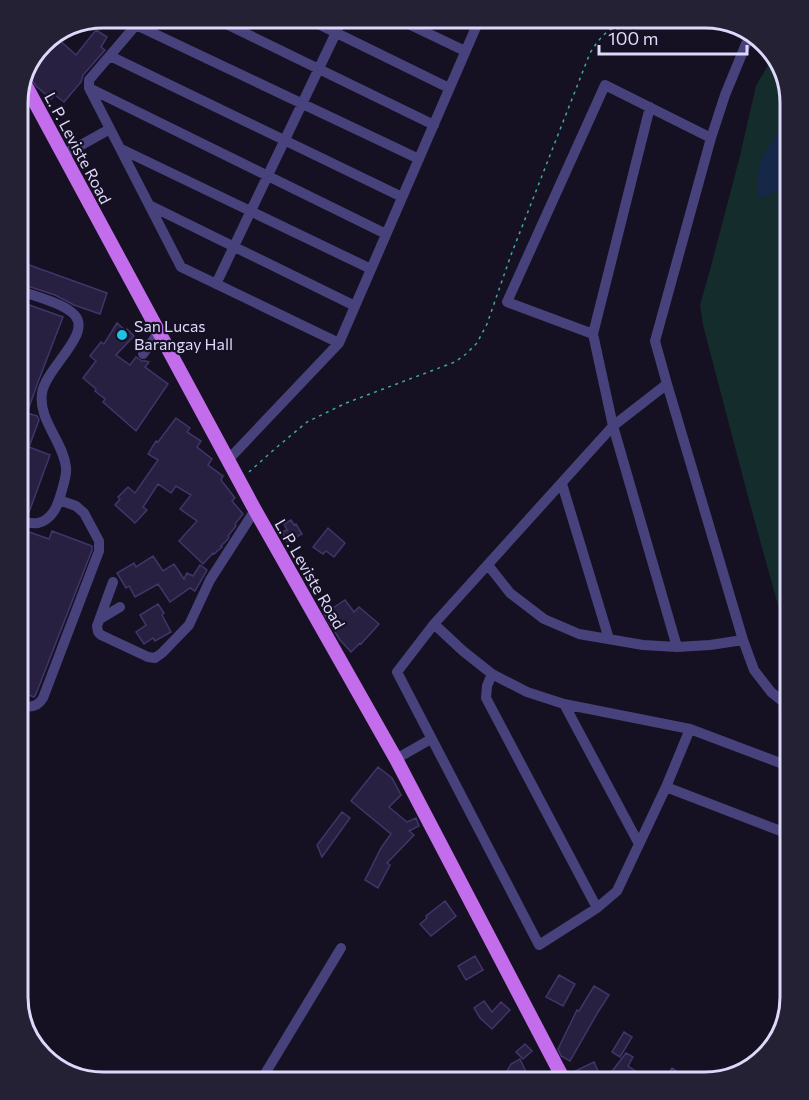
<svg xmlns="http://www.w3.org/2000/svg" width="809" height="1100" font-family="Commissioner,sans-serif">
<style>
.green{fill:#152c2c}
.water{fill:#162748}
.building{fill:#282041;stroke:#42356a;stroke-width:1.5}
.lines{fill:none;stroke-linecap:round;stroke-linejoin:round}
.path{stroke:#3fa8a7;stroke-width:1.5;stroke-dasharray:3 4.5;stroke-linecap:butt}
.minor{stroke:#48427c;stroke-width:10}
.major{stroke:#c46dec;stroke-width:14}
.poi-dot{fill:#1dc3e1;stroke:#151123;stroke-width:2}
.labels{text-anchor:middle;stroke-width:4.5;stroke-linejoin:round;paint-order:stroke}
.street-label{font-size:16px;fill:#ded8fa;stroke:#151123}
.poi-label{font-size:16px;fill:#ded8fa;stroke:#151123;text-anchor:start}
.rim{fill:none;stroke:#ded8fa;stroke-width:3}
</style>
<rect width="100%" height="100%" fill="#151123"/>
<!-- green -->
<path class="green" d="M774 55 779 61 791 104V652L750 504 703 325 700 305 710 270 740 156 756 86Z"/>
<!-- water -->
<path class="water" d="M784 78 791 104V185H785L763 198 758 195V173L763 155 784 123 783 100Z"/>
<!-- building -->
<path class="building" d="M96 30 107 37 101 47 105 50 83 75 81 82 64 102 55 95 51 99 36 86 29 76 47 39 55 36 76 55Z
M18 261 107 293 100 314 74 305 55 295 18 283Z
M18 301 63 317 38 382 27 413 37 416 39 420 29 447 50 455 28 515 18 513Z
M117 323 126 331 127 329 134 336 116 355 130 365 136 357 142 361H146L149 362 145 367 168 384 136 431 103 402 105 399 95 391 96 389 83 378 96 361 90 356 101 342 104 344Z
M176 418 190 428 187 432 201 441 197 447 212 459 208 465 223 476 221 480 235 498 232 501 243 514 235 524 236 526 228 536 229 537 227 540 221 546 222 547 214 554 213 553 203 564 179 541 197 521 180 509 191 495 176 486 171 493 158 484 143 507 147 510 135 523 115 505 120 499 118 497 128 487 135 493 158 460 148 454 156 441 158 442Z
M291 520 294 525 296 524 302 534 287 542 282 532 287 530 284 524Z
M18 528 49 539 52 531 92 546V550L36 694 34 697 18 691Z
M328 528 345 543 334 557 326 551 323 554 313 547Z
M153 556 163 571 174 564 184 579 187 573 193 576 200 565 207 570 195 591 190 588 170 602 158 584 135 597 129 586 126 588 117 573 134 563 136 567Z
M345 600 354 612 359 607 379 624 361 644 360 643 351 652 340 640 324 614Z
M158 604 164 613 162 615 171 632 155 641 153 638 144 644 136 632 146 625 140 615Z
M378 767 392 778 401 795 389 807 407 822 416 818 419 826 409 831 414 835 387 863 390 865 378 888 365 880 381 848 391 834 351 801Z
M342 812 350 818 322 857 317 845Z
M445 901 456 916 431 936 420 924 427 918 426 916Z
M475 956 483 970 466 980 458 966Z
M559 975 575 984 563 1006 546 997Z
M594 986 609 995 598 1012 570 1061 561 1056 558 1049 577 1010 579 1011Z
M484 1001 492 1012 501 1002 510 1010 492 1029 480 1018 474 1008Z
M624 1032 632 1037 620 1057 612 1052Z
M525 1044 532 1051 523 1059 516 1052Z
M626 1053 633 1057 628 1066 644 1077 641 1082H637L627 1076 622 1082H619L610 1074Z
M520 1059 531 1082H501L511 1064Z
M594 1062 603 1082H578L573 1072Z
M672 1068 681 1074 694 1082H663Z"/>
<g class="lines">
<!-- path -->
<path class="path" d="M249 472 277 447 307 422 346 403 455 362 466 354 477 343 487 324 511 255 590 53C604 31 610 28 634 18"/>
<!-- minor -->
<path class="minor" d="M140 18 136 25 89 80V88L181 267 339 343
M214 18 434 125
M306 18 449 88
M396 18 465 51
M136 25 419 159
M754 35 746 44 725 95 711 138 655 341 667 384 743 640 754 670 771 692 791 708
M110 56 402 197
M89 88 386 234
M650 107 593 334 613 426 677 647
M121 149 371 269
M63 155 110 129
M149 205 355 306
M216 284 343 18
M593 334 507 302 605 85 711 138
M143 354 159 332
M667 384 613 426 434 624 397 672 539 945 597 908 617 891 666 787 690 729
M228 460 339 343 480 18
M562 484 609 639
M18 520C33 525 44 526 54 511 58 505 60 497 62 490 64 482 67 475 66 467 63 441 38 420 42 393 45 371 84 340 78 321 74 305 33 296 18 290
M488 565 510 593 544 619 579 634 643 645 677 647 710 645 743 640
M113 582 97 626 98 632 101 635 148 657 155 658 162 653 189 625 210 580 255 510
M100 619 120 607
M434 624 463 651 492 674 527 692 564 704 690 729 791 767
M492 674 487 686 486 698 597 908
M18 704C28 708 37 708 43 698L99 551V541L84 513 76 506 59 500
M564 704 639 844
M396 759 431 739
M666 787 791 835
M260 1082 341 948"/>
<!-- major -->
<path class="major" d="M25 84 255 510 396 759 565 1082"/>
</g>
<!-- markers -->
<circle class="poi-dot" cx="122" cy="335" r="6"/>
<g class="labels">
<!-- street labels -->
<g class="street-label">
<text transform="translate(78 148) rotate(62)" y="6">L. P. Leviste Road</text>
<text transform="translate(310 574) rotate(60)" y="6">L. P. Leviste Road</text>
</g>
<!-- poi labels -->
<g class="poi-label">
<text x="134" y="332">San Lucas<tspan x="134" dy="18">Barangay Hall</tspan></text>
</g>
</g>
<!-- crop -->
<path d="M0 0H809V1100H0ZM103 28H705A75 75 0 0 1 780 103V997A75 75 0 0 1 705 1072H103A75 75 0 0 1 28 997V103A75 75 0 0 1 103 28Z" fill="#252134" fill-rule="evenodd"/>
<path class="rim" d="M103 28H705A75 75 0 0 1 780 103V997A75 75 0 0 1 705 1072H103A75 75 0 0 1 28 997V103A75 75 0 0 1 103 28Z"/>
<!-- scale -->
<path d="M599 45v9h148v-9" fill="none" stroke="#ded8fa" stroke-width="3"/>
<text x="608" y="45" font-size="18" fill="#ded8fa" stroke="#151123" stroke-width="4.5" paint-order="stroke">100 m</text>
</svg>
